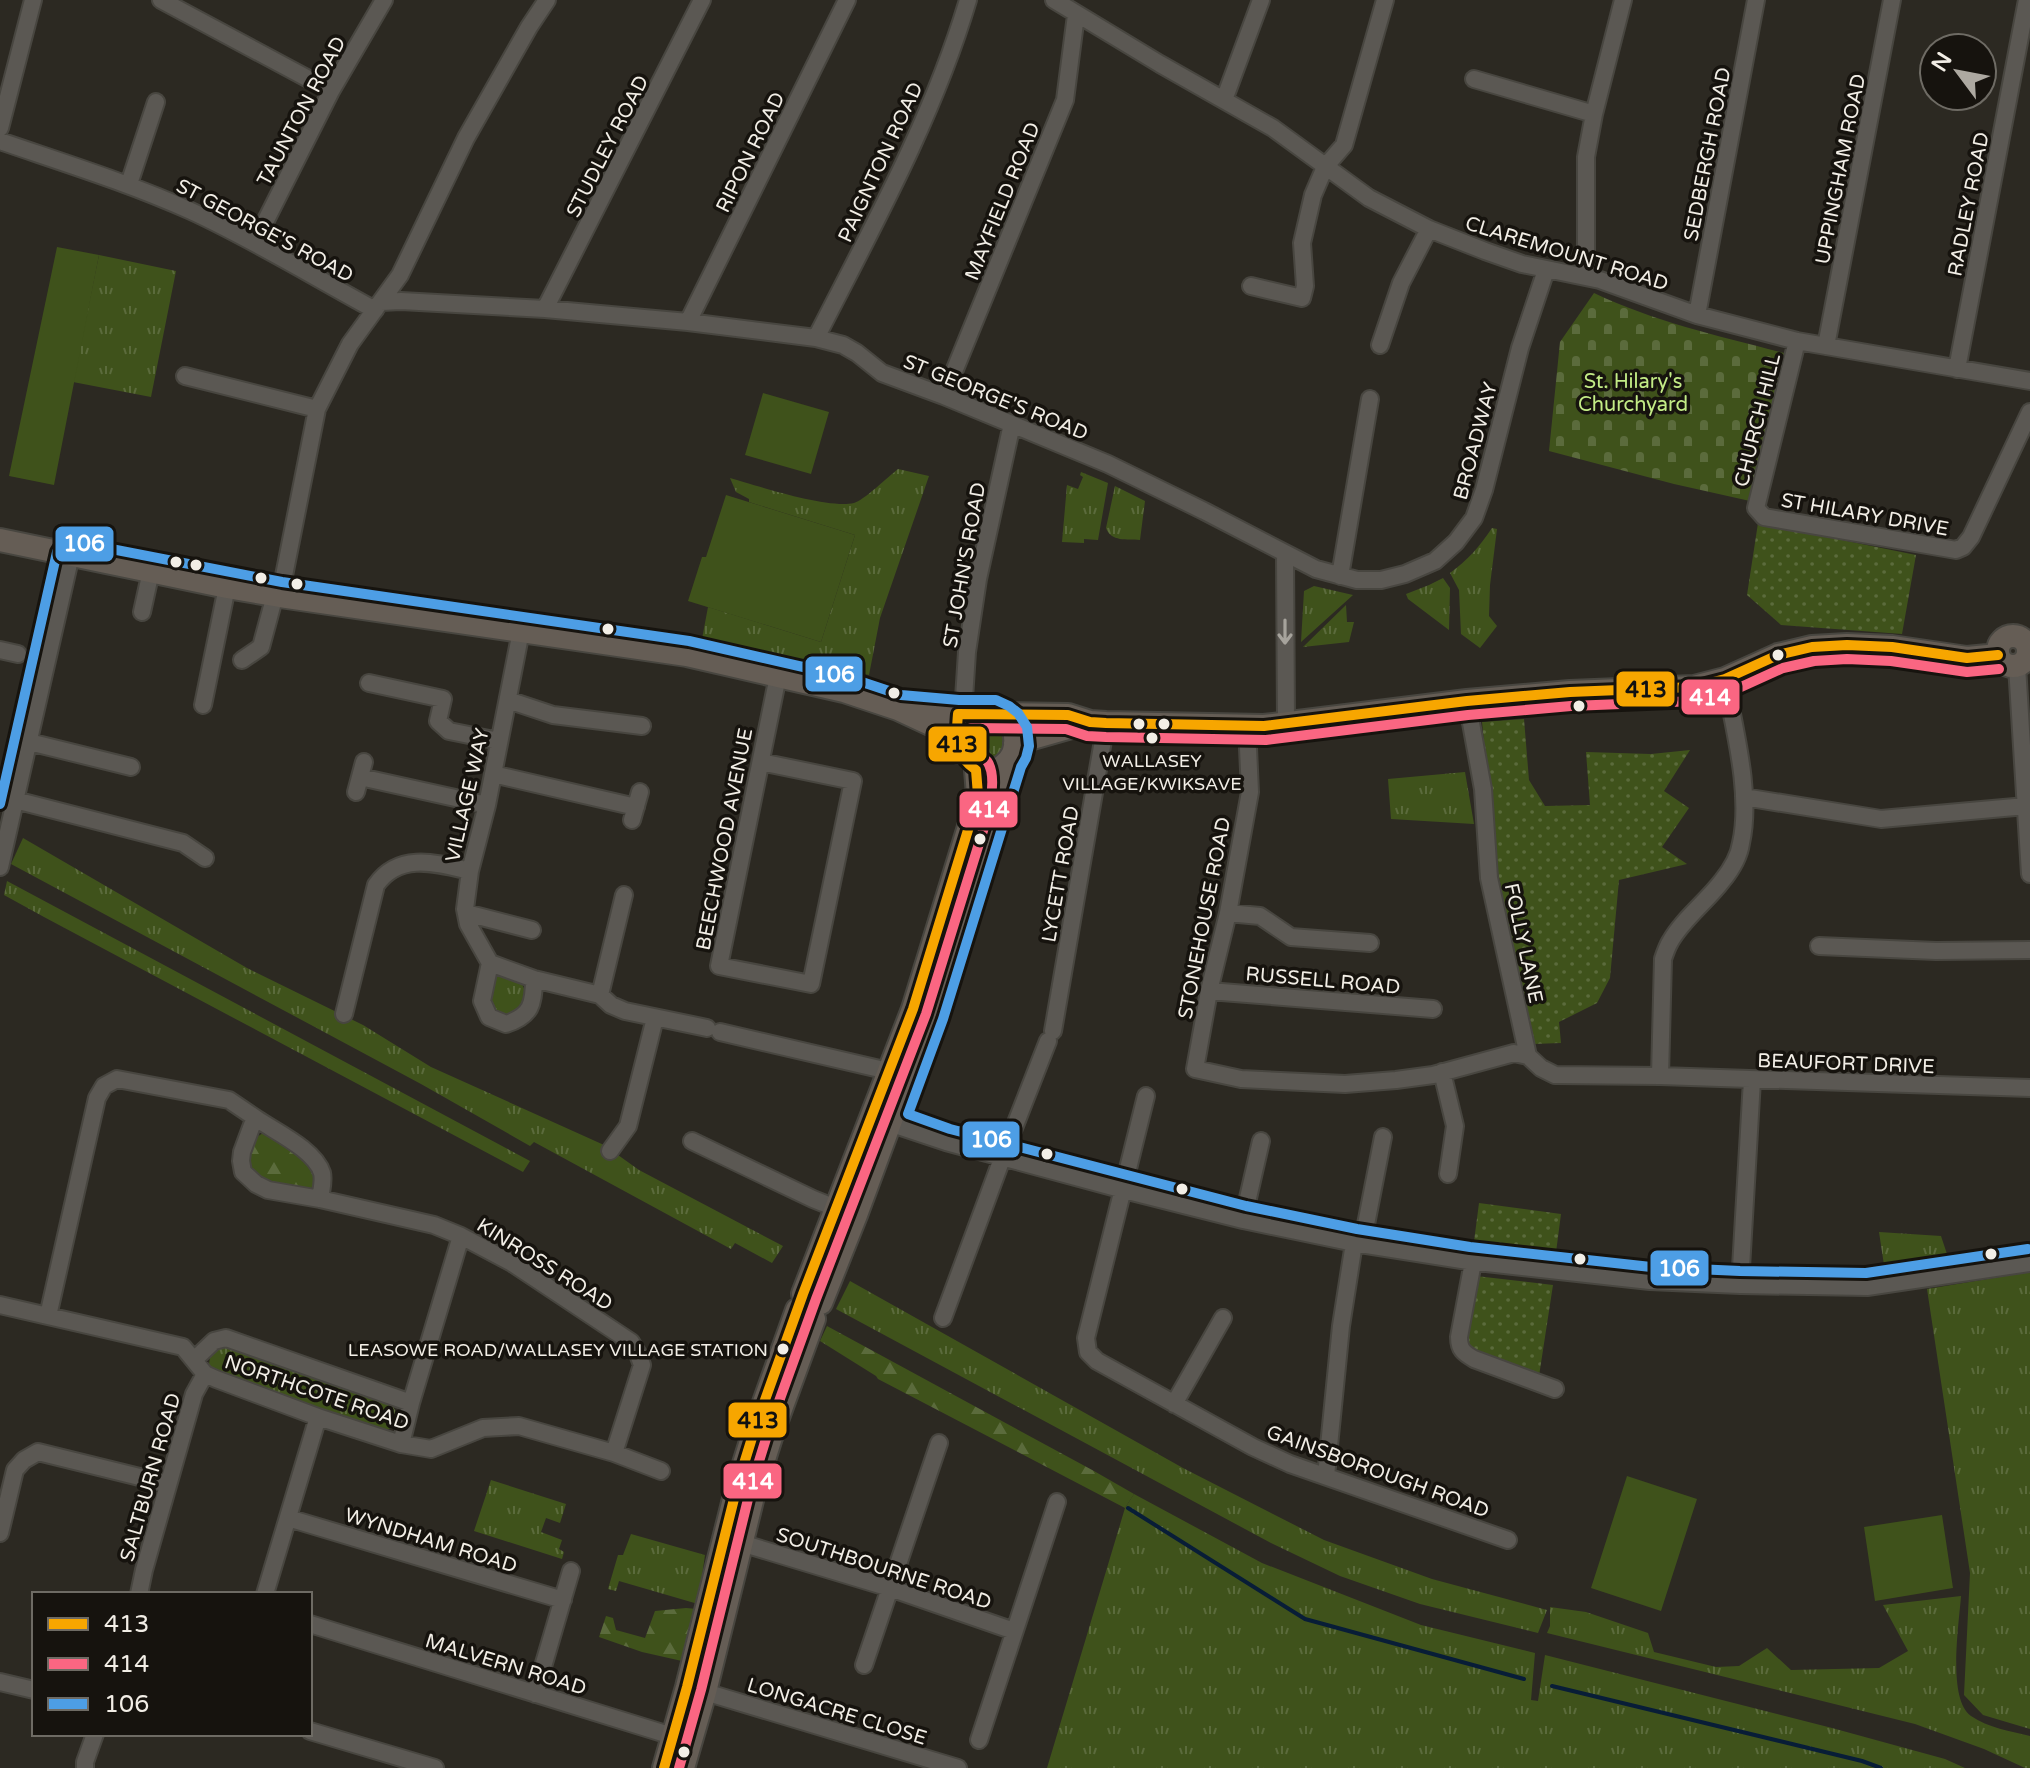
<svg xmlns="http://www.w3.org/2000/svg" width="2030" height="1768" font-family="'Varela Round',sans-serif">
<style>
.grass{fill:url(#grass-tufts)}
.forest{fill:url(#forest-firs)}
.cemetery{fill:url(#cemetery-stones)}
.park{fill:url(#park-dots)}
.garden{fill:#3f521b}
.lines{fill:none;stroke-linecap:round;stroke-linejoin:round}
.stream{stroke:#081d37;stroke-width:4}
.minor-casing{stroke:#484640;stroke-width:20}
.major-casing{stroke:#484640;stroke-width:26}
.minor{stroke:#5b5853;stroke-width:16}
.major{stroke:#655d55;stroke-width:22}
.bus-1-casing{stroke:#16130e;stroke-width:16}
.bus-2-casing{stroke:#16130e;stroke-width:16}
.bus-3-casing{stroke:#16130e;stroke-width:16}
.bus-1{stroke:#f7a600;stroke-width:10}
.bus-2{stroke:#fa6682;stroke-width:10}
.bus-3{stroke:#4d9ee5;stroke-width:10}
.oneway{stroke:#a6a39c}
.bus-dot{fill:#f2eee6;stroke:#16130e;stroke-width:3}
.labels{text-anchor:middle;stroke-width:7;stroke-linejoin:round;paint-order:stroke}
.bus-label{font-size:18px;fill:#f2eee6;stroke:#16130e}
.street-label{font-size:20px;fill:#f2eee6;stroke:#16130e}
.park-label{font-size:20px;fill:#c3ec86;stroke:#16130e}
.line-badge{stroke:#16130e;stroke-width:3}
.badge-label{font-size:22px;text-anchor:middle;font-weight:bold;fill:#fff}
.pale-badge-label{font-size:22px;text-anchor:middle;font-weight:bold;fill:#111}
</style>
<defs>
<pattern id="grass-tufts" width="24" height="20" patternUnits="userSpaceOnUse" patternTransform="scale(2)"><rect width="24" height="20" fill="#3f521b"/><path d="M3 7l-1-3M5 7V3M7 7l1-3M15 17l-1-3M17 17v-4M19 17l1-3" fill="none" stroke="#5b6b3c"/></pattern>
<pattern id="forest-firs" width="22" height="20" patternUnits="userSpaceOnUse" patternTransform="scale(2)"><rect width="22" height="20" fill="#3f521b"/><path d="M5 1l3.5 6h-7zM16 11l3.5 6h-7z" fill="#5b6b3c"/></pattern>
<pattern id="cemetery-stones" width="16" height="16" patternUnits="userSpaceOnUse" patternTransform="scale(2)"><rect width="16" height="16" fill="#3f521b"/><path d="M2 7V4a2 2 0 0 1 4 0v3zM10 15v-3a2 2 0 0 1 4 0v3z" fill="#5b6b3c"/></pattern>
<pattern id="park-dots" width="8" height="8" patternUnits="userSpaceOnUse" patternTransform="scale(2)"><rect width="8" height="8" fill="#3f521b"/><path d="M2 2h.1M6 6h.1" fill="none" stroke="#5b6b3c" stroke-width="1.8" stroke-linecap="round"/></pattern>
</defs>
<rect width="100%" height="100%" fill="#2c2922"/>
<!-- grass -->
<path class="grass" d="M99 255 176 271 151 397 73 382Z
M898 469 929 476 880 618 869 675 702 639 708 607 821 642 855 535 749 502V499L736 492 730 478C758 486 827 509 854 503 863 501 889 476 898 469Z
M1081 472 1108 483 1098 540 1084 539V543L1062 542 1067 485 1078 489 1083 477 1080 475Z
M1115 486 1145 501 1140 540C1127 539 1111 542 1106 528Z
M1492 528 1497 529 1490 585 1489 616 1497 626 1480 648 1461 634 1459 590 1450 573C1468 560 1480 546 1492 528Z
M1443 578 1450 588 1449 630 1408 599 1406 594 1429 585Z
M1314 586 1353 595 1301 642 1304 591Z
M1346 605 1347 622H1354L1349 642 1303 647Z
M969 743a18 18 0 1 1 36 0a18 18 0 1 1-36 0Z
M1465 772 1474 824 1391 819 1388 779Z
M23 838 247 968 363 1025 431 1067 604 1145 639 1170 783 1246 772 1263 735 1243 731 1249 534 1142 530 1146 421 1084 11 864Z
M7 881 530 1161 523 1172 44 917 4 895Z
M504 976C523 981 527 985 524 1005L507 1018 491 1010 489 990 497 977Z
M1879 1232 1941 1236 1948 1257 1884 1265Z
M2030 1272V1729L1983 1715 1964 1695 1970 1573 1927 1289Z
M850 1281 1183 1468 1324 1540 1432 1579 1547 1610 1538 1633 1420 1604 1340 1576 1271 1543 836 1309Z
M226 1345 390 1402 398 1415C395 1425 392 1430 381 1431L212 1371 209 1364 211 1351 217 1347Z
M491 1480 566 1504 560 1523 546 1518 541 1532 562 1540 559 1549 564 1552 562 1559 474 1531Z
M1134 1494 1262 1563 1421 1625 1535 1653 1531 1700 1538 1701 1545 1655 1832 1728 1945 1759 1965 1768H1047L1125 1508Z
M631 1534 705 1555 698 1604 619 1581 616 1591 608 1589 618 1555H623Z
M1961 1596C1959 1624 1947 1699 1971 1716 1988 1728 2011 1731 2030 1736V1768H2025L1984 1749 1915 1724 1547 1633 1550 1626V1607L1586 1612 1648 1633 1654 1652 1716 1667 1739 1666 1767 1648 1791 1670 1879 1668 1908 1651 1883 1605Z"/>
<!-- forest -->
<path class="forest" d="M265 1132 313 1166 316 1185 306 1191 258 1179 246 1166C250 1149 249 1140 265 1132Z
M827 1326 1094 1471 1134 1494 1125 1508 878 1379 876 1376 820 1341Z
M686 1608 697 1609 682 1661 642 1652 599 1637 606 1616 613 1618 616 1630 645 1638 655 1611Z"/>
<!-- cemetery -->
<path class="cemetery" d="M1594 293C1655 322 1719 336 1784 353L1750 501 1674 484 1549 451 1560 342Z"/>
<!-- park -->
<path class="park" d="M1758 523 1916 555 1902 634 1781 625 1747 595Z
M1524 719 1529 780 1545 806 1590 805 1586 752 1651 754 1690 750 1664 791 1689 808 1662 847 1687 864 1619 880 1610 978 1597 1003 1559 1022 1561 1043 1533 1044 1496 863 1482 722Z
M1479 1203 1561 1214 1555 1260 1473 1249Z
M1476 1276 1553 1285 1539 1376 1500 1364 1466 1347 1465 1339Z"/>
<!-- garden -->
<path class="garden" d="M57 247 99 255 54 485 9 476Z
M763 393 829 412 811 474 745 455Z
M726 495 855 535 821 642 688 601 702 557H706Z
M1627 1476 1697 1499 1661 1611 1591 1588Z
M1942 1515 1953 1588 1875 1601 1864 1527Z"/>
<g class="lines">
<!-- stream -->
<path class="stream" d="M1128 1508 1305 1619 1524 1679
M1552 1686 1862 1761 1881 1768"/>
<!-- minor casing -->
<g class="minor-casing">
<path id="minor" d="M161 0 331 91
M1054 0 1160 64 1273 128 1369 198 1429 229 1485 251 1522 264 1600 280 1697 315 1797 341 2030 381
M1474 79 1594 114
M1224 100 1261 0
M0 128 33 0
M0 141C64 163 129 183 191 211 254 240 314 277 375 310
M129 184 156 102
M255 242 331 91 384 0
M1586 276V157L1594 114 1623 0
M1251 286 1302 298 1305 286 1302 243 1313 195 1325 167 1344 145 1385 0
M381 302 401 301 545 309 688 322 816 338 843 345 857 353 882 373 944 396 1108 464 1204 511 1316 569 1357 580H1381L1405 574 1435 561 1456 542 1474 518 1484 490 1520 348 1546 270
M545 309 702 0
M1697 315 1756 0
M688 322 847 0
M816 338C872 228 933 118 968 0
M1797 341 1756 508 1764 517 1956 550 1963 547 1971 537 2030 412
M1380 345 1401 283 1429 229
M1826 346 1892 0
M1957 369 2027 0
M185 376 317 409
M944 396 1065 100 1076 15
M1285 554 1286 723
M1340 576 1370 399
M280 596 317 409 350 344 400 275 466 138 529 27 547 0
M142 612 151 571
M521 631 487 805 470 871 465 909 468 924 490 963 534 979 600 995 611 1005 625 1011 707 1028
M0 650 18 654
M242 660 261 647 275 595
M2017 666 2030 874
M369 683 443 699 438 721 449 731 499 741
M508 700 553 715 642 726
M1467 701 1483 789 1489 878 1528 1056 1541 1068 1555 1075 1660 1076 2030 1088
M203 705 227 587
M963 714 967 652 978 579 1012 424
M1247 726 1250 792 1228 913 1209 991 1195 1069 1241 1079 1345 1084 1396 1080 1433 1075 1514 1053 1528 1056
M29 742 131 767
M761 762 853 781 811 984 719 966 778 676
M493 774 636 807
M360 777 487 805
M356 792 364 762
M1744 797 1881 819 2026 806
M15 800 183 843 205 858
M632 820 640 792
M0 867 71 555
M466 913 532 930
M1228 913 1260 916 1291 937 1370 943
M1819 946 1936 951 2030 950
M490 963 482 1001 489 1017 506 1024C531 1016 534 1004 534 979
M1209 991 1433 1009
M600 995 624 895
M344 1014 376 885C399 852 436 863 470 871
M1053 1031 1106 723
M720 1032 897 1073
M1442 1072 1455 1126 1448 1174
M1660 1076 1663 959C1665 953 1667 947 1670 942 1682 920 1707 901 1722 881 1731 870 1739 857 1741 843 1752 794 1734 728 1725 679
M1146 1096 1086 1338 1088 1352 1097 1361 1253 1447 1290 1464 1508 1540
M257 1119C276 1132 315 1150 322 1173 324 1181 321 1191 320 1199
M880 1120 946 1142 1124 1190 1243 1220 1354 1243 1468 1261 1650 1281 1740 1285 1867 1287 2030 1263
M692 1141 813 1199 843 1211
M610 1151 628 1126 655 1018
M1243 1220 1261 1141
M1362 1245 1383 1137
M1473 1262 1459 1337C1459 1350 1464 1353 1474 1359L1555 1389
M1740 1285 1752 1080
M0 1305 183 1347 205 1374 216 1379 318 1417 401 1444 431 1449 483 1428 519 1426 614 1453 661 1471
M48 1316 97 1098 104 1086 117 1079 229 1100 257 1119 252 1125 242 1152 241 1161 243 1172 256 1184 268 1190 320 1199 434 1225 461 1236 512 1263 631 1342 638 1354 642 1365 614 1453
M943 1318 1003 1156 1048 1041
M194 1360 214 1341 226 1338 411 1403
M1174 1404 1223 1318
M401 1444 411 1403 461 1236
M1326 1476 1341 1326 1354 1243
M288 1518 563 1600
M0 1533 15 1470 24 1460 38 1452 168 1484
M741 1543 890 1588 1014 1631
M139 1594 144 1570 194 1394 205 1374
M265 1594 318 1417
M310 1624 682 1739
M864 1665 939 1443
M0 1682 34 1690
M705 1692 958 1768
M535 1694 571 1571
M310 1731 435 1768
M979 1740 1057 1502
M85 1768V1762L95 1734"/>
</g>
<!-- major casing -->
<g class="major-casing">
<path id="major" d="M0 540 227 587 280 596 687 655 778 676 844 691 898 709 941 729 957 749
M1998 651a15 15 0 1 1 30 0a15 15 0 1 1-30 0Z
M914 710C929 712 944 714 959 714 982 714 1019 709 1015 746 1014 757 1006 765 996 770
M958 714 957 739 959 752
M993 714 1068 715 1090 722 1106 723 1264 726 1467 701 1570 692 1694 687 1725 679 1778 655 1812 647 1847 645 1892 647 1967 658 1998 655
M1015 743 1089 722
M803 1294 913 1009 972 817 978 795 976 770
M821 1303 856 1215 930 1015 1008 761
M664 1768 687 1687 738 1483 756 1425 797 1310
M683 1768 705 1692 755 1488 773 1431 814 1319"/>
</g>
<!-- minor -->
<use href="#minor" class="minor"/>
<!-- major -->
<use href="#major" class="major"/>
<!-- bus-1 casing -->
<g class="bus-1-casing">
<path id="bus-1" d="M664 1768 687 1687 738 1483 756 1425 803 1294 913 1009 972 817 978 795 976 770C953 754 956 739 958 714L1068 715 1090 722 1106 723 1264 726 1467 701 1570 692 1694 687 1725 679 1778 655 1812 647 1847 645 1892 647 1967 658 1998 655"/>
</g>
<!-- bus-2 casing -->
<g class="bus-2-casing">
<path id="bus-2" d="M679 1768 701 1690 751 1487 769 1429 816 1299 926 1014 986 821C990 806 997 775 987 761 982 756 976 753 972 747L971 728 1066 729 1087 736 1106 737 1266 740 1468 715 1571 706 1696 701 1730 692 1783 668 1814 661 1847 659 1891 661 1967 672 1999 669"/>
</g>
<!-- bus-3 casing -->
<g class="bus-3-casing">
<path id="bus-3" d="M0 804 57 552 62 544 70 541 282 582 689 641 847 677 901 695 959 700H996L1009 706 1018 713 1027 727 1029 746 1026 758 1021 767 943 1019 908 1114 950 1129 1246 1206 1357 1229 1470 1247 1651 1267 1740 1271 1866 1273 2028 1249"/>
</g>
<!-- bus-1 -->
<use href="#bus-1" class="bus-1"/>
<!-- bus-2 -->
<use href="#bus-2" class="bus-2"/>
<!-- bus-3 -->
<use href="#bus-3" class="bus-3"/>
</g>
<!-- one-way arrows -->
<defs><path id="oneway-shaft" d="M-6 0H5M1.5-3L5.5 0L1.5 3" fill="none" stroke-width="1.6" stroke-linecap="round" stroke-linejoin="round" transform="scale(2)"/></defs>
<use class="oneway" href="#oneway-shaft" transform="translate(1285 632) rotate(90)"/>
<!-- markers -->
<g class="bus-dot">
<circle cx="176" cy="562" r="7"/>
<circle cx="196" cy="565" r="7"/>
<circle cx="261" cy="578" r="7"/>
<circle cx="297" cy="584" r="7"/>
<circle cx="608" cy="629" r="7"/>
<circle cx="1778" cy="655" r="7"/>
<circle cx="894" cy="693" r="7"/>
<circle cx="1579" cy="706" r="7"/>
<circle cx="1139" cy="724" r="7"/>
<circle cx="1164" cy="724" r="7"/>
<circle cx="1152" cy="738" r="7"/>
<circle cx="980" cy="839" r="7"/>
<circle cx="1047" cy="1154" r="7"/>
<circle cx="1182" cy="1189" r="7"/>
<circle cx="1991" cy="1254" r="7"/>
<circle cx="1580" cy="1259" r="7"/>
<circle cx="783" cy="1349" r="7"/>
<circle cx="684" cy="1752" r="7"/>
</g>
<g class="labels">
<!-- bus labels -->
<g class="bus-label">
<text x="1152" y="767">WALLASEY<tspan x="1152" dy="23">VILLAGE/KWIKSAVE</tspan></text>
<text x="768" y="1356" text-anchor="end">LEASOWE ROAD/WALLASEY VILLAGE STATION</text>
</g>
<!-- street labels -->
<g class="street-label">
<text transform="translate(301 111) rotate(-62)" y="7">TAUNTON ROAD</text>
<text transform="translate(607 146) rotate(-63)" y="7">STUDLEY ROAD</text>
<text transform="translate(750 152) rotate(-64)" y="7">RIPON ROAD</text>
<text transform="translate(1707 154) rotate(-79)" y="7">SEDBERGH ROAD</text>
<text transform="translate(880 162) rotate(-65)" y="7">PAIGNTON ROAD</text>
<text transform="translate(1840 169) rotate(-79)" y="7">UPPINGHAM ROAD</text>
<text transform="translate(1002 201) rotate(-68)" y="7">MAYFIELD ROAD</text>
<text transform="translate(1968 204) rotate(-79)" y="7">RADLEY ROAD</text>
<text transform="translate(265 230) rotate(28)" y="7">ST GEORGE'S ROAD</text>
<text transform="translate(1567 253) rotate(17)" y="7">CLAREMOUNT ROAD</text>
<text transform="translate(996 397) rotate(22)" y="7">ST GEORGE'S ROAD</text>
<text transform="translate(1757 420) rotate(-76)" y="7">CHURCH HILL</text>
<text transform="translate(1475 441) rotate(-75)" y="7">BROADWAY</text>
<text transform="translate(1865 514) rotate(10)" y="7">ST HILARY DRIVE</text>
<text transform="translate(964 565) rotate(-80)" y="7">ST JOHN'S ROAD</text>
<text transform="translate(467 795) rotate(-77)" y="7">VILLAGE WAY</text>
<text transform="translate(724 839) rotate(-79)" y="7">BEECHWOOD AVENUE</text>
<text transform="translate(1060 874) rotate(-80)" y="7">LYCETT ROAD</text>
<text transform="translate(1204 918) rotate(-79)" y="7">STONEHOUSE ROAD</text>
<text transform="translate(1524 943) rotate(78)" y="7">FOLLY LANE</text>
<text transform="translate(1323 980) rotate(5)" y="7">RUSSELL ROAD</text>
<text transform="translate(1846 1063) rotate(2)" y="7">BEAUFORT DRIVE</text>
<text transform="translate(545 1264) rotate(32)" y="7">KINROSS ROAD</text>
<text transform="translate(317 1392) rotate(19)" y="7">NORTHCOTE ROAD</text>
<text transform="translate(1378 1471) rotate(20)" y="7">GAINSBOROUGH ROAD</text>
<text transform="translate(150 1477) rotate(-74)" y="7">SALTBURN ROAD</text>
<text transform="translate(431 1540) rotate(17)" y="7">WYNDHAM ROAD</text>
<text transform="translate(884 1568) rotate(18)" y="7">SOUTHBOURNE ROAD</text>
<text transform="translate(506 1664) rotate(17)" y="7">MALVERN ROAD</text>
<text transform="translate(837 1711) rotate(17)" y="7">LONGACRE CLOSE</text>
</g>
<!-- park labels -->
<g class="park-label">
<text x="1633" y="388">St. Hilary's<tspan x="1633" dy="23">Churchyard</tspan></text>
</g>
</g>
<g class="line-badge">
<rect x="54" y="525" width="61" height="38" rx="8" fill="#4d9ee5"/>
<rect x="804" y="655" width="60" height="38" rx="8" fill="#4d9ee5"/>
<rect x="1615" y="670" width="61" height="38" rx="8" fill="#f7a600"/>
<rect x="1680" y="678" width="61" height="38" rx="8" fill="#fa6682"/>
<rect x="927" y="725" width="61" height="38" rx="8" fill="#f7a600"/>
<rect x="958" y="790" width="61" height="39" rx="8" fill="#fa6682"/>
<rect x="961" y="1120" width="60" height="39" rx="8" fill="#4d9ee5"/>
<rect x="1649" y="1249" width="61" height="38" rx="8" fill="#4d9ee5"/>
<rect x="727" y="1401" width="61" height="38" rx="8" fill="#f7a600"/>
<rect x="722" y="1462" width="61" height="38" rx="8" fill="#fa6682"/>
</g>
<g class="badge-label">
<text x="84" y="551">106</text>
<text x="834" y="682">106</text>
<text x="1710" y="705">414</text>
<text x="989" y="817">414</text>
<text x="991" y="1147">106</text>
<text x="1679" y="1276">106</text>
<text x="753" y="1489">414</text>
</g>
<g class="pale-badge-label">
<text x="1646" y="697">413</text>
<text x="957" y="752">413</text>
<text x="758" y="1428">413</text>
</g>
<!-- legend -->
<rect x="32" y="1592" width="280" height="144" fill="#16130e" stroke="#6e6b64" stroke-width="2"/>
<rect x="48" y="1618" width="40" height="12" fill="#f7a600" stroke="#6e6b64" stroke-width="2"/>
<text x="104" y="1632" font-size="24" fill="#f2eee6">413</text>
<rect x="48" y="1658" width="40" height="12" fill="#fa6682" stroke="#6e6b64" stroke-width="2"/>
<text x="104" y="1672" font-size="24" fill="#f2eee6">414</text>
<rect x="48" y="1698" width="40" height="12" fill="#4d9ee5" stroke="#6e6b64" stroke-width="2"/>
<text x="104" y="1712" font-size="24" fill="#f2eee6">106</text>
<!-- north arrow -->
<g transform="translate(1958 72) rotate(302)"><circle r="38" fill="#16130e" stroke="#6e6b64" stroke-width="2"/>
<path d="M0-6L14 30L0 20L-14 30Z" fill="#ada9a1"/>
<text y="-12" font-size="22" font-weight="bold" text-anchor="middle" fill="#f2eee6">N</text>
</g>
</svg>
